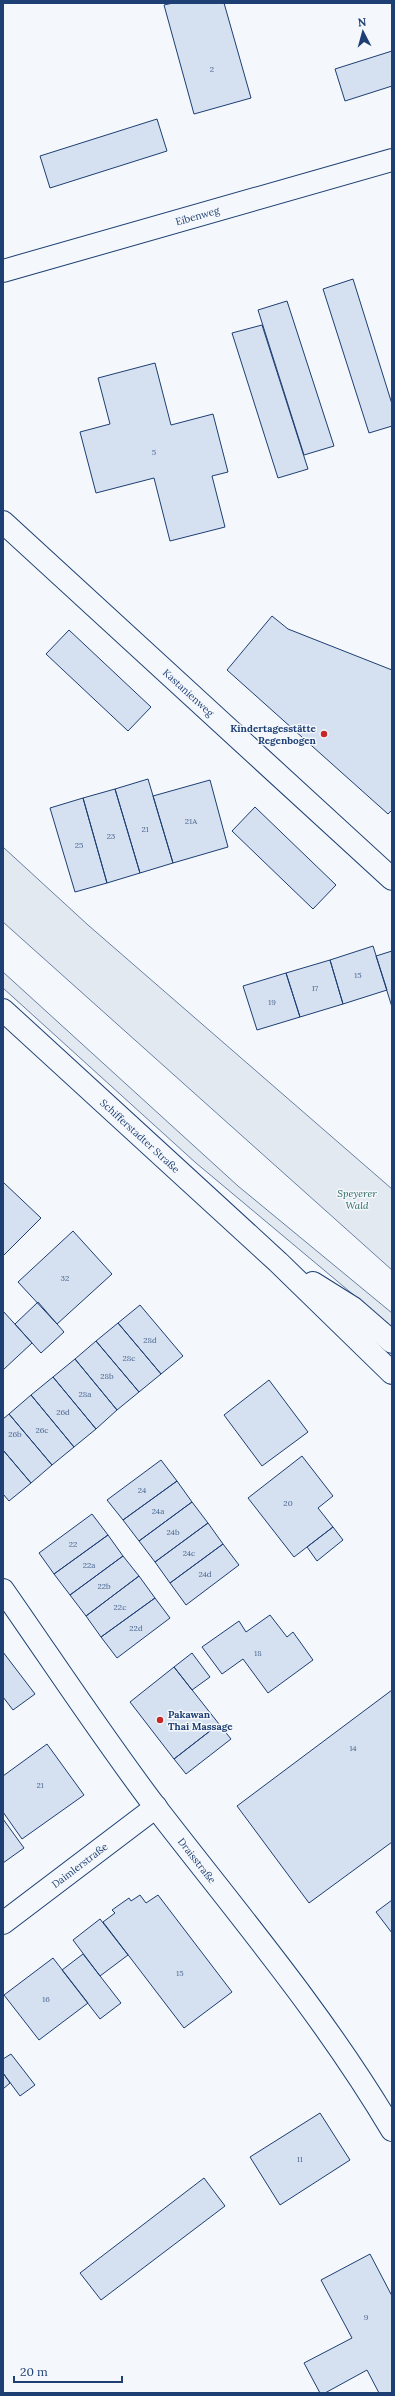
<svg xmlns="http://www.w3.org/2000/svg" width="395" height="2396" font-family="Lora,serif">
<style>
.green{fill:#e3e9f0;stroke:#687fa3}
.building{fill:#d5e0f0;stroke:#1d3f73}
.lines{fill:none;stroke-linecap:round;stroke-linejoin:round}
.street-casing{stroke:#1d3f73;stroke-width:24}
.secondary-casing{stroke:#1d3f73;stroke-width:24}
.street{stroke:#f4f7fb;stroke-width:22}
.secondary{stroke:#f4f7fb;stroke-width:22}
.poi-dot{fill:#c62828;stroke:#f4f7fb;stroke-width:1.5}
.labels{text-anchor:middle;stroke-width:3;stroke-linejoin:round;paint-order:stroke}
.number-label{font-size:8px;fill:#4b6792}
.street-label{font-size:10px;fill:#1d3f73;stroke:#f4f7fb}
.poi-label{font-size:10px;font-weight:bold;fill:#1d3f73;stroke:#f4f7fb;text-anchor:end}
.park-label{font-size:10px;font-style:italic;fill:#2c6c60;stroke:#f4f7fb}
</style>
<rect width="100%" height="100%" fill="#f4f7fb"/>
<!-- green -->
<path class="green" d="M3 847 88 925 392 1189V1270L3 922Z
M3 972 238 1186 392 1313V1327L196 1163 3 988Z"/>
<!-- building -->
<path class="building" d="M173 3H224L251 98 194 114 164 5Z
M392 51V86L345 101 335 69Z
M157 119 167 151 50 188 40 156Z
M353 279 392 404V426L369 433 323 289Z
M287 301 334 446 304 455 258 310Z
M262 325 308 469 278 478 232 333Z
M155 363 171 425 213 414 228 472 212 476 225 527 170 541 154 478 96 493 80 432 110 424 98 378Z
M272 616 288 629 392 670V810L388 814 227 670Z
M69 630 151 707 128 731 46 654Z
M148 779 173 863 140 873 115 789Z
M210 780 228 847 173 863 153 796Z
M115 789 140 873 107 883 83 798Z
M83 798 107 883 75 892 50 808Z
M255 807 336 885 313 909 232 831Z
M373 946 387 990 343 1004 330 960Z
M392 951V1007L376 956Z
M330 960 343 1004 300 1017 286 973Z
M286 973 300 1017 257 1030 243 986Z
M3 1182 41 1218 3 1256Z
M73 1231 112 1274 57 1324 18 1282Z
M38 1302 64 1332 41 1353 15 1324Z
M140 1305 183 1356 161 1374 118 1323Z
M3 1311 32 1343 3 1370Z
M118 1323 161 1374 139 1392 96 1341Z
M96 1341 139 1392 117 1410 75 1359Z
M75 1359 117 1410 96 1429 53 1377Z
M53 1377 96 1429 74 1447 31 1395Z
M269 1380 308 1432 262 1466 224 1415Z
M31 1395 74 1447 52 1465 9 1414Z
M9 1414 52 1465 31 1483 3 1450V1419Z
M3 1450 31 1483 9 1501 3 1494Z
M302 1456 333 1496 318 1508 333 1527 294 1557 248 1498Z
M161 1460 177 1481 123 1520 107 1500Z
M177 1481 192 1502 139 1541 123 1520Z
M192 1502 208 1523 155 1562 139 1541Z
M92 1514 108 1535 54 1574 39 1553Z
M208 1523 223 1544 170 1583 155 1562Z
M333 1527 343 1540 317 1561 307 1547Z
M108 1535 123 1556 70 1595 54 1574Z
M223 1544 239 1565 186 1605 170 1583Z
M123 1556 139 1576 86 1616 70 1595Z
M139 1576 155 1598 101 1637 86 1616Z
M155 1598 170 1618 117 1658 101 1637Z
M270 1615 287 1637 293 1632 313 1660 268 1693 243 1659 222 1674 202 1647 239 1621 246 1632Z
M3 1652 35 1694 13 1710 3 1697Z
M192 1653 210 1677 192 1690 174 1667Z
M174 1667 219 1724 174 1759 130 1702Z
M392 1690V1842L309 1903 237 1806Z
M219 1724 231 1739 186 1774 174 1759Z
M47 1744 84 1795 22 1839 3 1812V1776Z
M3 1819 24 1848 3 1863Z
M140 1895 146 1903 158 1895 232 1992 184 2028 103 1922 115 1913 112 1910 129 1898 131 1901Z
M392 1900V1933L376 1912Z
M100 1919 128 1955 100 1976 73 1940Z
M83 1954 121 2003 100 2019 62 1970Z
M53 1958 88 2003 39 2040 4 1995Z
M11 2054 35 2085 20 2096 3 2073V2059Z
M3 2073 10 2083 3 2089Z
M320 2113 350 2160 280 2205 250 2157Z
M204 2178 225 2206 101 2300 80 2273Z
M370 2254 392 2296V2393H379L367 2370 325 2393H320L304 2363 352 2338 321 2280Z"/>
<g class="lines">
<!-- street casing -->
<g class="street-casing">
<g id="street">
<path id="s1" d="M3 271 392 160"/>
<path id="s2" d="M3 522 392 879"/>
<path id="s3" d="M3 1590C54 1663 103 1738 157 1809 238 1914 324 2015 392 2130"/>
<path id="s4" d="M3 1923 156 1807"/>
</g>
</g>
<!-- secondary casing -->
<g class="secondary-casing">
<g id="secondary">
<path id="s5" d="M3 1010 278 1262 392 1373"/>
<path d="M313 1283 353 1308 392 1342"/>
</g>
</g>
<!-- street -->
<use href="#street" class="street"/>
<!-- secondary -->
<use href="#secondary" class="secondary"/>
</g>
<!-- markers -->
<g class="poi-dot">
<circle cx="324" cy="734" r="4"/>
<circle cx="160" cy="1720" r="4"/>
</g>
<g class="labels">
<!-- number labels -->
<g class="number-label">
<text x="212" y="72">2</text>
<text x="154" y="455">5</text>
<text x="191" y="824">21A</text>
<text x="145" y="832">21</text>
<text x="111" y="839">23</text>
<text x="79" y="848">25</text>
<text x="358" y="978">15</text>
<text x="315" y="991">17</text>
<text x="272" y="1005">19</text>
<text x="65" y="1281">32</text>
<text x="150" y="1343">28d</text>
<text x="129" y="1361">28c</text>
<text x="107" y="1379">28b</text>
<text x="85" y="1397">28a</text>
<text x="63" y="1415">26d</text>
<text x="42" y="1433">26c</text>
<text x="15" y="1437">26b</text>
<text x="142" y="1493">24</text>
<text x="288" y="1506">20</text>
<text x="158" y="1514">24a</text>
<text x="173" y="1535">24b</text>
<text x="73" y="1547">22</text>
<text x="189" y="1556">24c</text>
<text x="89" y="1568">22a</text>
<text x="205" y="1577">24d</text>
<text x="104" y="1589">22b</text>
<text x="120" y="1610">22c</text>
<text x="136" y="1631">22d</text>
<text x="258" y="1656">18</text>
<text x="353" y="1751">14</text>
<text x="40" y="1788">21</text>
<text x="180" y="1976">15</text>
<text x="46" y="2002">16</text>
<text x="300" y="2162">11</text>
<text x="366" y="2320">9</text>
</g>
<!-- street labels -->
<g class="street-label">
<text dy="4" stroke="none"><textPath href="#s1" startOffset="202">Eibenweg</textPath></text>
<text dy="4" stroke="none"><textPath href="#s2" startOffset="252">Kastanienweg</textPath></text>
<text dy="4" stroke="none"><textPath href="#s5" startOffset="186">Schifferstadter Straße</textPath></text>
<text dy="4" stroke="none"><textPath href="#s3" startOffset="333">Draisstraße</textPath></text>
<text dy="4" stroke="none"><textPath href="#s4" startOffset="96">Daimlerstraße</textPath></text>
</g>
<!-- poi labels -->
<g class="poi-label">
<text x="316" y="732">Kindertagesstätte<tspan x="316" dy="12">Regenbogen</tspan></text>
<text x="168" y="1718" text-anchor="start">Pakawan<tspan x="168" dy="12">Thai Massage</tspan></text>
</g>
<!-- park labels -->
<g class="park-label">
<text x="357" y="1197">Speyerer<tspan x="357" dy="12">Wald</tspan></text>
</g>
</g>
<!-- border -->
<rect width="395" height="2396" fill="none" stroke="#1d3f73" stroke-width="8"/>
<!-- north arrow -->
<g transform="translate(363 32) rotate(354)" stroke="#f4f7fb" stroke-width="3" paint-order="stroke">
<path d="M0-3L7 15L0 10L-7 15Z" fill="#1d3f73"/>
<text y="-6" font-size="11" font-weight="bold" text-anchor="middle" fill="#1d3f73">N</text>
</g>
<!-- scale -->
<path d="M14 2376v6h108v-6" fill="none" stroke="#1d3f73" stroke-width="2"/>
<text x="20" y="2376" font-size="12" fill="#1d3f73" stroke="#f4f7fb" stroke-width="3" paint-order="stroke">20 m</text>
</svg>
